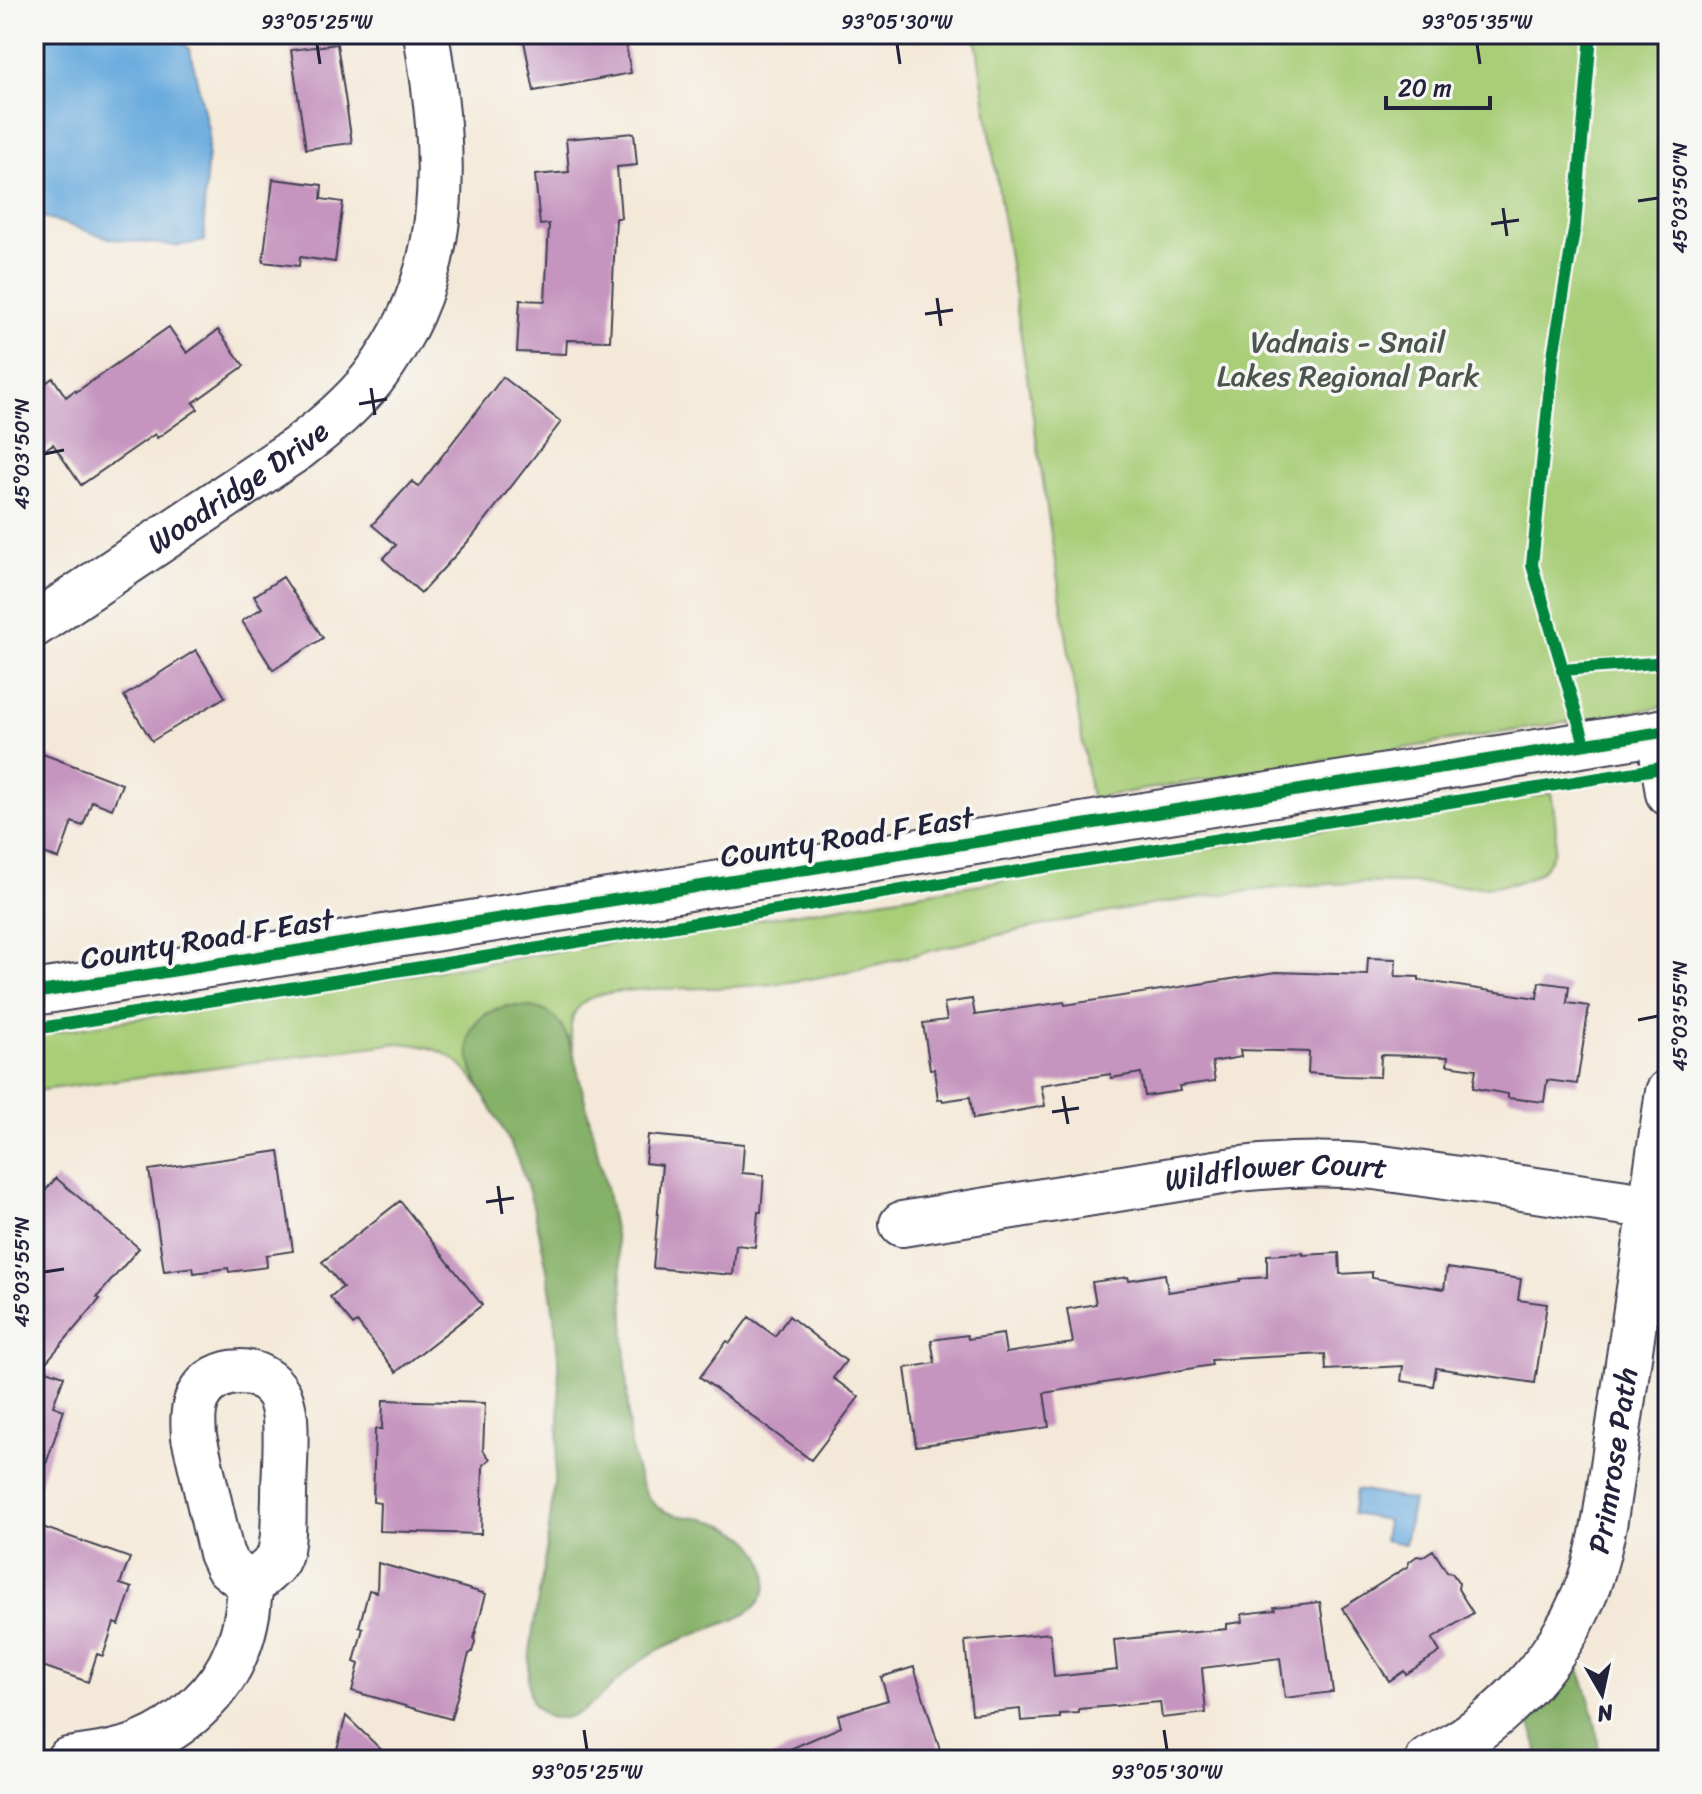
<svg xmlns="http://www.w3.org/2000/svg" width="1702" height="1794" font-family="Sriracha,sans-serif">
<style>
.green{fill:#a8ce78;stroke:#65785a;stroke-width:2}
.forest{fill:#86b168;stroke:#546a52;stroke-width:2}
.water{fill:#6aacde;stroke:#46678c;stroke-width:2}
.building{fill:#c594bf}
.lines{fill:none;stroke-linecap:round;stroke-linejoin:round}
.minor-casing{stroke:#424053;stroke-width:48}
.minor{stroke:#fff;stroke-width:44}
.cycleway-casing{stroke:#f6f6f2;stroke-width:17}
.cycleway{stroke:#00873e;stroke-width:12}
.ticks{fill:none;stroke:#22223b;stroke-width:3}
.labels{text-anchor:middle;stroke-width:7;stroke-linejoin:round;paint-order:stroke}
.park-label{font-size:30px;fill:#4a564d;stroke:#f6f6f2}
.street-label{font-size:30px;fill:#22223b;stroke:#f6f6f2}
.neatline{fill:none;stroke:#22223b;stroke-width:3}
.ticks-label{font-size:20px;text-anchor:middle;fill:#22223b}
</style>
<rect width="100%" height="100%" fill="#f6f6f2"/>
<filter id="ink" filterUnits="userSpaceOnUse"><feTurbulence type="fractalNoise" baseFrequency=".0125" numOctaves="2"/><feDisplacementMap in="SourceGraphic" scale="16" xChannelSelector="R" yChannelSelector="G"/><feConvolveMatrix kernelMatrix="1 2 1 2 8 2 1 2 1" color-interpolation-filters="sRGB"/></filter>
<filter id="wash" filterUnits="userSpaceOnUse"><feTurbulence type="fractalNoise" baseFrequency=".006" numOctaves="4" result="noise"/><feDisplacementMap in="SourceGraphic" scale="32" xChannelSelector="R" yChannelSelector="G"/><feGaussianBlur stdDeviation="1.8" result="paint"/><feColorMatrix in="noise" values="0 0 0 0 0 0 0 0 0 0 0 0 0 0 0 0 0 1.4 0 .05"/><feComposite in="paint" operator="in"/></filter>
<g filter="url(#wash)">
<rect width="100%" height="100%" fill="#f4e9d8"/>
<!-- green -->
<path class="green" d="M975 34H1668V706L1091 798Z
M1551 793C1556 820 1564 860 1534 876 1497 895 1448 883 1409 883 1369 882 1328 883 1288 887 1176 897 1064 919 955 945 890 960 827 981 760 985 742 986 724 988 706 988 678 989 609 987 587 1000 564 1014 571 1038 575 1060L568 1037 508 1006 496 1009 484 1015 470 1059 473 1072 484 1094C460 1057 442 1046 398 1043L34 1091V1035Z"/>
<!-- forest -->
<path class="forest" d="M508 1006C554 1005 562 1018 575 1060L606 1187 621 1266 623 1295 629 1435C633 1458 638 1489 655 1505 669 1517 686 1516 703 1519 732 1524 760 1540 766 1571 769 1587 763 1600 751 1610 741 1618 729 1622 717 1626 692 1636 665 1644 643 1659 617 1676 594 1713 563 1718 550 1720 537 1713 532 1701 521 1676 540 1594 544 1564 550 1523 555 1481 558 1439 562 1383 557 1326 547 1270 541 1240 535 1208 525 1179 519 1163 513 1148 505 1133 491 1106 461 1066 470 1034 475 1017 492 1010 508 1006Z
M1577 1664C1589 1695 1599 1726 1599 1760H1539L1537 1744 1529 1723 1555 1695Z"/>
<!-- water -->
<path class="water" d="M34 34H176L190 50 209 133 204 209 205 241 177 246 112 239 34 214Z
M1356 1490 1413 1500 1405 1544 1384 1540 1387 1520 1352 1514Z"/>
<g id="blocks">
<!-- building -->
<path class="building" d="M558 34H624L631 73 534 91 524 41Z
M337 44 352 143 306 149 291 50Z
M634 133 637 165 617 167 621 218H616L610 341 567 340 566 354 517 352 520 300 545 301 549 224 540 225 535 175 569 172 566 139Z
M273 179 322 185 321 199 343 202 335 262 300 257 299 266 263 262Z
M169 327 187 353 218 330 244 366 193 403 198 409 157 438 155 434 81 485 53 444 34 458V391L53 378 66 397 75 390 76 392Z
M503 377 561 422 473 536 421 593 383 559 396 545 372 525 412 481 418 487Z
M283 577 323 638 273 670 242 621 262 608 254 596Z
M196 650 225 697 152 741 124 696Z
M43 754 122 784 112 809 92 801 83 826 72 822 59 859 34 849V778Z
M1368 958 1396 959 1395 976 1419 977V980L1537 998 1539 982 1569 986 1567 1003 1589 1006 1577 1084 1547 1080 1544 1102 1508 1098V1094L1473 1088 1476 1069 1447 1065 1448 1057 1381 1055 1380 1077 1344 1076 1308 1073 1309 1052 1240 1050 1241 1057 1212 1062 1215 1081 1179 1086 1180 1091 1145 1096 1141 1073 1111 1078V1074L1041 1085 1045 1106 973 1119 970 1097 943 1101 942 1099 938 1100 934 1069H930L923 1023 947 1020 944 1003 972 999 975 1015 1064 1002 1065 1005 1276 972 1367 975Z
M648 1135 744 1144 742 1173 764 1175 761 1212H758L755 1247 736 1245 733 1275 653 1268 662 1165 645 1163Z
M279 1151 293 1251 266 1255 267 1267 229 1272 228 1268 194 1273 193 1267 164 1271 149 1170Z
M56 1178 139 1248 97 1297 100 1299 41 1368 64 1376 53 1406 64 1410 39 1485 34 1484V1204Z
M400 1201 482 1305 396 1372 357 1322 353 1325 330 1297 343 1287 322 1262Z
M1303 1253V1255L1339 1253 1340 1274 1372 1272V1278L1444 1289 1447 1268 1521 1279 1518 1300 1547 1304 1535 1383 1436 1368 1433 1386 1401 1381 1403 1366 1326 1370 1325 1354 1211 1360 1212 1365 1044 1393 1049 1427 916 1446 905 1368 935 1363 931 1340 967 1335 968 1339 1003 1334 1006 1353 1073 1343 1067 1309 1096 1304 1092 1282 1128 1277 1129 1280 1165 1274 1168 1292 1240 1281V1279L1267 1277V1255Z
M789 1316 846 1361 833 1378 859 1397 811 1460 700 1377 727 1341 730 1343 749 1317 775 1336Z
M383 1400 485 1403 483 1450 490 1459 483 1465 481 1534 379 1531 380 1503 373 1502 375 1429H382Z
M34 1524 130 1558 120 1584 132 1588 119 1625 114 1623 103 1656 97 1654 88 1682 34 1663Z
M1433 1550 1447 1572 1452 1573 1459 1583 1458 1589 1473 1613 1432 1639 1440 1652 1406 1674 1404 1671 1389 1681 1342 1608 1408 1566 1409 1562 1417 1556 1422 1557Z
M378 1563 486 1594 474 1638 475 1642 472 1652 469 1654 451 1719 352 1691 359 1664 354 1662 363 1628 359 1627 369 1590 377 1592Z
M1320 1602 1333 1692 1285 1698 1280 1658 1202 1668 1206 1713 1162 1718 1160 1702 1079 1709V1713L1060 1714V1718L1021 1721 1020 1709 972 1714 965 1641 1050 1633 1054 1677 1117 1670 1114 1640 1227 1629V1624L1243 1622 1242 1614 1275 1610 1274 1607Z
M914 1667 940 1750 906 1760H765L841 1727 838 1715 888 1700 881 1677Z
M346 1716 392 1760H334Z"/>
</g>
</g>
<g filter="url(#ink)">
<use href="#blocks" fill-opacity="0" stroke="#424053" stroke-width="2"/>
<g class="lines">
<!-- minor casing -->
<g class="minor-casing">
<g id="minor">
<path id="s1" d="M34 625 298 448C325 427 352 405 373 378 454 273 447 157 426 34"/>
<path d="M1659 732 1668 793"/>
<path d="M34 993 1668 731"/>
<path id="s2" d="M902 1224 1240 1169C1286 1164 1329 1163 1375 1167L1668 1209"/>
<path d="M68 1760C92 1756 117 1754 139 1745 182 1728 221 1692 237 1650 242 1638 245 1626 247 1614 249 1606 248 1592 253 1585 261 1573 276 1568 280 1553 285 1536 283 1515 284 1498 284 1472 287 1445 285 1419 284 1411 282 1402 279 1395 262 1364 216 1365 199 1395 192 1408 193 1423 194 1437L221 1553 227 1566 252 1586"/>
<path id="s3" d="M1428 1760C1496 1726 1553 1668 1583 1598 1594 1573 1600 1546 1605 1520L1668 1092"/>
</g>
</g>
<!-- minor -->
<use href="#minor" class="minor"/>
<!-- cycleway casing -->
<g class="cycleway-casing">
<path id="cycleway" d="M1562 670 1668 662
M1585 744 1532 565 1553 356 1575 225 1591 34
M34 993 1668 731
M34 1029 1668 767"/>
</g>
<!-- cycleway -->
<use href="#cycleway" class="cycleway"/>
</g>
</g>
<!-- ticks -->
<path class="ticks" d="M317 44 320 64M897 44 900 64M1477 44 1480 64M1638 201 1658 198M1503 208 1507 236M1491 224 1519 220M937 298 941 326M925 314 953 310M371 388 375 415M359 404 387 399M44 454 64 450M1638 1020 1658 1016M1063 1096 1068 1124M1052 1112 1079 1108M498 1186 502 1214M486 1202 514 1198M44 1272 64 1269M584 1730 587 1750M1164 1730 1167 1750"/>
<g class="labels">
<!-- park labels -->
<g class="park-label">
<text x="1348" y="352">Vadnais - Snail<tspan x="1348" dy="34">Lakes Regional Park</tspan></text>
</g>
<!-- street labels -->
<g class="street-label">
<text dy="10" stroke="none"><textPath href="#s1" startOffset="246">Woodridge Drive</textPath></text>
<text transform="translate(847 837) rotate(-9)" y="10">County Road F East</text>
<text transform="translate(207 939) rotate(-9)" y="10">County Road F East</text>
<text dy="10" stroke="none"><textPath href="#s2" startOffset="378">Wildflower Court</textPath></text>
<text dy="10" stroke="none"><textPath href="#s3" startOffset="370">Primrose Path</textPath></text>
</g>
</g>
<!-- margin -->
<rect width="1702" height="1794" fill="none" stroke="#f6f6f2" stroke-width="88"/>
<!-- north arrow -->
<g transform="translate(1602 1694) rotate(171)" stroke="#f6f6f2" stroke-width="6" paint-order="stroke">
<path d="M0-6L14 30L0 20L-14 30Z" fill="#22223b"/>
<text y="-12" font-size="22" font-weight="bold" text-anchor="middle" fill="#22223b">N</text>
</g>
<!-- scale -->
<path d="M1386 96v12h104v-12" fill="none" stroke="#22223b" stroke-width="4"/>
<text x="1398" y="96" font-size="24" fill="#22223b" stroke="#f6f6f2" stroke-width="6" paint-order="stroke">20 m</text>
<rect x="44" y="44" width="1614" height="1706" class="neatline"/>
<g class="ticks-label">
<text x="317" y="29">93°05'25"W</text>
<text x="897" y="29">93°05'30"W</text>
<text x="1477" y="29">93°05'35"W</text>
<text transform="translate(1680 198) rotate(-90)" y="7">45°03'50"N</text>
<text transform="translate(22 454) rotate(-90)" y="7">45°03'50"N</text>
<text transform="translate(1680 1016) rotate(-90)" y="7">45°03'55"N</text>
<text transform="translate(22 1272) rotate(-90)" y="7">45°03'55"N</text>
<text x="587" y="1779">93°05'25"W</text>
<text x="1167" y="1779">93°05'30"W</text>
</g>
</svg>
